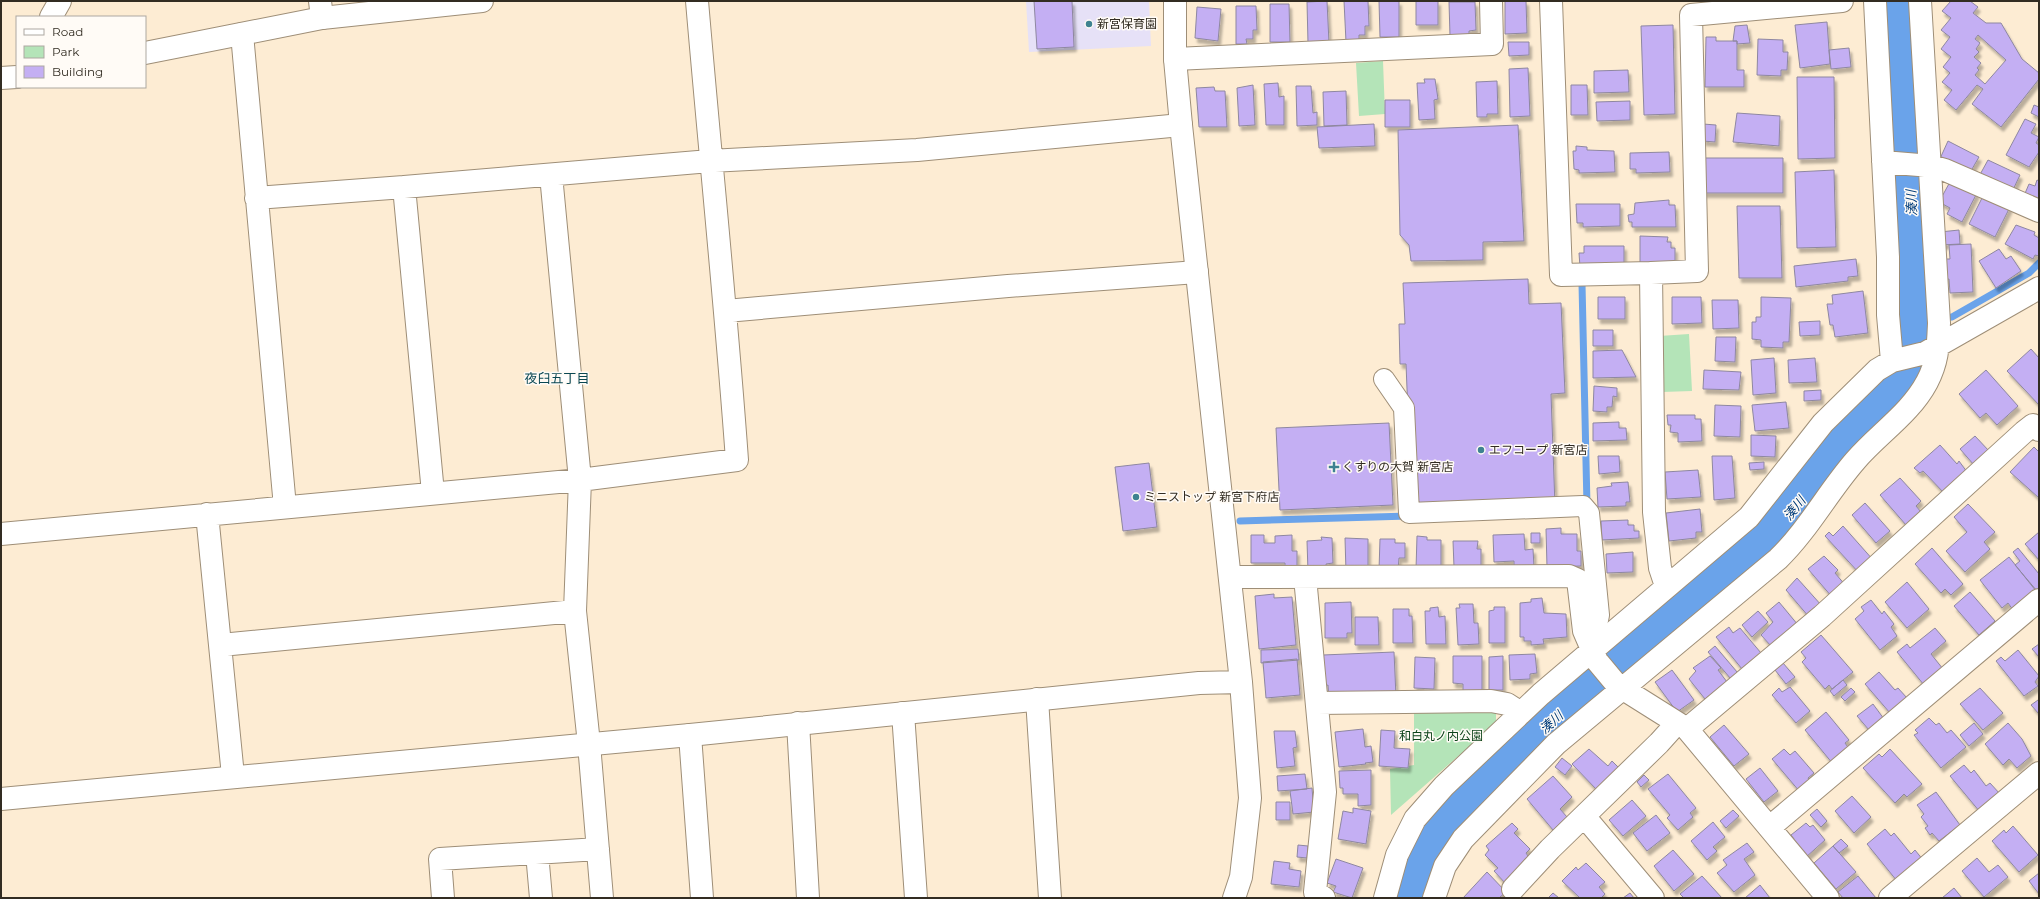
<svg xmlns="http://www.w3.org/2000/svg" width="2040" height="899" font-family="Montserrat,'Noto Sans JP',sans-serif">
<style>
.education{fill:#e6e1f7}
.green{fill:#b4e4b8}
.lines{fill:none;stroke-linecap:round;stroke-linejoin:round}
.stream{stroke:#6aa3ea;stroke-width:7}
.river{stroke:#6aa3ea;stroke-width:43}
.building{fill:#c4aff3;stroke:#8e87a0;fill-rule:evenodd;filter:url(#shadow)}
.pedestrian-casing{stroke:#9e8e77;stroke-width:22}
.minor-casing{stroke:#9e8e77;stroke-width:24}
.tertiary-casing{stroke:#9e8e77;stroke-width:24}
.pedestrian{stroke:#fff;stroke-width:20}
.minor{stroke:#fff;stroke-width:22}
.tertiary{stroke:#fff;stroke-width:22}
.poi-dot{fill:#3e8290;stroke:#fffbf6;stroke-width:1.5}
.labels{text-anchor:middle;stroke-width:3;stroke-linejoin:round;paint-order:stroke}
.poi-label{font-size:12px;fill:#322c22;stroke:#fffbf6;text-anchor:start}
.park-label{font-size:12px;fill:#0d441a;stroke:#fffbf6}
.water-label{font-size:13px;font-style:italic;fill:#003c7a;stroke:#fffbf6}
.neighbourhood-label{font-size:13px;fill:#0a4752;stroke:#fffbf6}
</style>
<defs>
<filter id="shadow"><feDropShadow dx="2.5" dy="4.5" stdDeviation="1" flood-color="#0004"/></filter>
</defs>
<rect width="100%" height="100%" fill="#fdecd3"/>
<!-- education -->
<path class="education" d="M1026 1H1149L1151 46 1029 52Z"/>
<!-- green -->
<path class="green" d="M1383 61 1385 114 1359 116 1356 63Z
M1689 334 1692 391 1662 392 1659 336Z
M1496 707V723L1391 815 1390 769 1414 765V711Z"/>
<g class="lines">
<!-- stream -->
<path class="stream" d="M1582 284 1587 506
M1916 320 1952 317 2029 273 2039 263
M1240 521 1409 516"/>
<!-- river -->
<path class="river" d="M1415 898 1442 830 1546 726 1778 528 1843 448 1906 381 1916 320 1902 1"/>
</g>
<!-- building -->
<path class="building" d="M1034 1H1072L1074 47 1037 49Z
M1327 1 1329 43H1308L1307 2Z
M1344 1H1368L1369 26H1365V35H1359V41L1346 42Z
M1379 1H1399V37H1380Z
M1416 1H1438V25H1416Z
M1505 1H1526L1527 33 1505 34Z
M1951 1H1970L1978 7 1973 13 1986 23H2001L2022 59 2039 73V79L2001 127 1972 104 1983 89 1977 85 1956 110 1944 100 1952 90 1942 82 1950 73 1943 67 1951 57 1941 49 1950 37 1941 30 1951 18 1942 11ZM1978 35 2006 60 1985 84 1975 75 1979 70 1977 68 1981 63 1974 57 1979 52 1976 49 1980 43 1975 39Z
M1449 2H1475L1476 30 1469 31V35L1450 36Z
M1270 4H1289L1290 42H1270Z
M1236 6H1256L1257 30H1253V39H1246L1247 44H1236Z
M1197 7 1221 9 1218 41 1195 38Z
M1827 22 1830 64 1800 68 1795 25Z
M1673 25 1675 114 1644 115 1641 26Z
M1747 25 1750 43 1737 44V41H1733L1735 26Z
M1706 37H1716V41H1737V70H1744V87H1705Z
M1758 39 1783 40V52H1788L1787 70H1781V76L1757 75Z
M1508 42H1529V55L1509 56Z
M1849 48 1851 67 1831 69 1829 50Z
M1528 68 1530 116 1510 117 1509 69Z
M1628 70 1629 92 1594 93V71Z
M1797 77H1834L1835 158 1798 159Z
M1424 79H1435L1438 99 1434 100 1435 119 1419 120 1417 83H1425Z
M1497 81 1498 114H1487V117H1477L1476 82Z
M1278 83 1279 97 1284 96V125H1266L1264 84Z
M1253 85 1255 125 1239 126 1237 88Z
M1571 85H1587L1588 115H1571Z
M1296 86H1311L1313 113 1317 112V125L1297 126Z
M1214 87 1215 91H1225L1227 127H1199L1196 88Z
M1346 91 1347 125 1324 126 1323 92Z
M1385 100H1410V127H1385Z
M1630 101V120L1597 121 1596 102Z
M2034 105 2039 107V117L2031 113Z
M1737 113 1780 116 1779 146 1733 142Z
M2025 119 2036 124 2031 133 2039 137 2036 143 2039 145V152L2029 167 2006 155Z
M1374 124 1375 146 1319 148 1317 127Z
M1703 124 1716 125 1715 142 1703 141Z
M1518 125 1524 241 1483 242V260L1411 261 1409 245 1400 235 1398 130Z
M1948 141 1979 157 1968 176 1938 163Z
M1576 146 1587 147V150L1614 151 1615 172 1579 173V170L1574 169 1573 151H1576Z
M1669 152 1670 172 1636 173V169H1630V153Z
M1698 158H1783V193H1698Z
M1988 160 2020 175 2011 194 1977 180Z
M1834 170 1836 247 1797 248 1795 172Z
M1951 180 1977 193 1962 222 1947 214 1950 208 1939 202Z
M2037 180 2039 181V206L2023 198 2029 184 2035 186Z
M1982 198 2010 207 1995 237 1969 224Z
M1669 200V205H1675L1676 227H1632V222H1629L1628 215 1634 214 1635 203Z
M1576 204H1620V226L1583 227V223H1577Z
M1737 206H1780L1782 278H1739Z
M2016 225 2035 232 2034 235 2039 238V256L2035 255 2033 259 2005 244Z
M1959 230 1960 244 1941 245 1940 232Z
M1640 236 1668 237 1667 242H1671V248H1675V267H1640Z
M1971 244 1973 292 1950 293 1949 279 1942 280V259H1950L1949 245Z
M1584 246H1624V267H1580L1579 253H1584Z
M1999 249 2006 259 2011 256 2021 271 1996 288 1979 261Z
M1856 259 1858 276 1848 277V281L1796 287 1794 266Z
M1528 279 1529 304 1561 303 1565 393 1551 394 1555 506 1412 511 1406 364H1400L1399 324H1405L1403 283Z
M1863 291 1868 333 1835 337 1833 325H1830L1827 304H1833L1832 295Z
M1598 297H1625V319H1598Z
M1672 297H1701L1702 323 1672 324Z
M1761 297 1791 298 1789 342H1783V348L1761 347V340L1752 339V322H1756V317H1761Z
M1712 300H1738L1739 328 1713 329Z
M1820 321V335L1800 336 1799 322Z
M1593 330H1613V346H1593Z
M1716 337H1736L1735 362 1715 361Z
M2031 349 2039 358V405L2007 371Z
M1622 350 1636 377 1593 378V351Z
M1774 358 1776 393 1753 395 1751 360Z
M1815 358 1817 382 1789 383 1788 360Z
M1704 370 1741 372 1739 390 1703 389Z
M1986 370 2018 406 1997 425 1986 413 1980 418 1959 394Z
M1594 386 1617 388V397L1613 396 1612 407H1607V412L1593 411Z
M1821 390V400L1804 401V391Z
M1786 402 1789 428 1755 431 1752 405Z
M1715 405 1741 406 1740 437 1714 436Z
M1667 415H1695V419H1701L1702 441 1678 442V433L1670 432 1671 425H1668Z
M1619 422V428H1626L1627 440 1593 441V423Z
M1389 423 1393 505 1280 510 1276 428Z
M1751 435 1776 436 1775 457 1751 456Z
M1975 436 1989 451 1974 465 1960 449Z
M1940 445 1957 464 1959 461 1967 472 1944 493 1923 471 1920 473 1914 468Z
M2034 447 2039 452V498L2010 472Z
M1598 456H1619L1620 472 1599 474Z
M1712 456H1732L1735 498 1714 500Z
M1764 462V469L1750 470 1749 463Z
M1149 463 1157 527 1123 531 1115 467Z
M1698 470 1701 497 1667 499 1665 472Z
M1900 478 1921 501 1916 506 1921 512 1906 525 1880 495Z
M1628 482 1630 502H1626V506L1598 507 1597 488 1612 486 1611 483Z
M1865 503 1890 531 1876 543 1852 515Z
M1968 504 1995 532 1984 542 1990 549 1965 572 1946 551 1967 532 1954 517Z
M1700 509 1702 532H1696V538L1669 541 1666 513Z
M1628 520V525H1634V531H1639V538L1602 540 1601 521Z
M1843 526 1874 561 1860 574 1825 536 1829 532 1833 536Z
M1561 528V534H1577V551H1581V566L1547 567 1546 529Z
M2039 532V560L2025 544Z
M1531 533H1540V543H1531Z
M1524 534 1525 550 1533 549 1534 567 1514 568V561L1494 562 1493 535Z
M1251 535H1264V543H1275V536L1292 535V551H1297V572L1285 571V563H1251Z
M1417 536 1427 537V540H1441V566L1416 569Z
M1321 537 1332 538 1333 563 1326 564 1327 571 1308 572 1307 541 1322 540Z
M1345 538 1368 539V569L1346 572Z
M1380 539H1395V543H1405V558H1399L1398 570H1379Z
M1453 541H1478L1477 549H1481V566L1454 567Z
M1932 548 1963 584 1951 595 1945 589 1941 593 1915 564Z
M2018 548 2039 574V589L2037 591 2015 565 2020 561 2013 552Z
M1633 552V572L1607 573 1606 554Z
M1824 556 1838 570 1835 573 1846 586 1832 597 1808 569Z
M2009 557 2036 591 2013 610 2008 603 2002 608 1980 580Z
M1797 578 1822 606 1809 617 1786 590Z
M1907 582 1929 609 1907 628 1885 602Z
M1970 592 1995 621 1979 635 1954 606Z
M1274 594V598L1292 597 1296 645 1259 649 1255 596Z
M1542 598 1544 613 1566 614 1567 637 1543 639 1544 644 1531 645V641H1524V637H1520V603L1531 602V599Z
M1871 600 1882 614 1884 611 1894 624 1891 627 1897 636 1880 650 1855 619 1864 611 1861 607Z
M1351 602 1352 633H1347V638H1325V603Z
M1779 602 1798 625 1771 646 1761 635 1773 622 1766 613Z
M1459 604H1473L1474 623H1478L1479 644 1458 645 1456 608H1460Z
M1438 607 1439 617 1445 616 1446 644H1426L1425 611H1430V608Z
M1494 607H1505V643H1489V611L1494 610Z
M1393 609H1409V616H1412L1413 643H1393Z
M1758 611 1768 622 1752 637 1742 625Z
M1355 617H1378L1379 645H1355Z
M1729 627 1733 633 1740 628 1761 653 1742 669 1716 637Z
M1935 628 1946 641 1931 654 1943 669 1924 685 1897 652 1907 644 1910 648Z
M1821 635 1853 672 1832 689 1829 685 1825 689 1802 662 1806 658 1801 652Z
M2039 644V657L2032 649Z
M1715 646 1743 679 1736 685 1708 652Z
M1298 649 1299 660 1261 663V650Z
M2018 650 2039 676 2035 682 2038 686 2024 696 1996 661 2001 657 2005 661Z
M1394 652 1396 697 1329 700 1328 685 1325 686 1323 655Z
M1535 654 1537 673 1530 674V679L1510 680 1509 655Z
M1453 656H1482V693H1463V684L1453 683Z
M1503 656V690H1489V657Z
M1710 656 1721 668 1718 670 1727 682 1705 699 1689 679 1696 671 1693 668Z
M1415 657 1435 658 1434 689 1414 688Z
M1297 659 1300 695 1266 698 1263 662Z
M1783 663 1795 677 1786 684 1775 670Z
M1672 670 1694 700 1677 712 1655 682Z
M1879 672 1895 690 1898 688 1907 698 1890 713 1865 684Z
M1843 680 1847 685 1834 696 1830 691Z
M1790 687 1810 711 1796 723 1772 695 1779 688 1782 692Z
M1851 688 1855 692 1845 701 1841 697Z
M1980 688 2003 713 1983 730 1960 704Z
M2038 700 2039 701V714L2031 705Z
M1873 704 1884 719 1869 730 1857 716Z
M1826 712 1849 740 1845 743 1850 750 1833 764 1805 730Z
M1929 718 1936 725 1939 723 1947 733 1951 730 1966 747 1941 768 1914 735 1918 733 1915 730Z
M1974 723 1983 734 1969 746 1960 735Z
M2008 723 2022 739 2031 756 2017 768 2009 759 2003 765 1985 744Z
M1724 725 1749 754 1734 766 1710 737Z
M1363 729 1365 747 1371 746 1373 762 1365 763 1366 764 1339 767 1335 732Z
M1381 730 1395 731 1394 748 1410 749 1408 768 1379 766Z
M1274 731H1295L1297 747 1293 748 1295 766 1277 768Z
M1589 749 1608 766 1612 761 1619 768 1596 789 1572 764Z
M1784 749 1790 755 1795 751 1814 773 1808 778 1811 783 1800 792 1772 759Z
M1890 749 1922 784 1907 797 1904 794 1895 803 1863 768 1879 754 1882 757Z
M1562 758 1572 766 1565 775 1555 767Z
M1964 765 1971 773 1974 770 1986 786 1990 783 2000 794 1980 812 1950 776Z
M1760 768 1778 791 1764 802 1746 779Z
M1371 770V805L1358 806V794H1343V788H1340L1339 771Z
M1305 774 1307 789 1278 791 1277 776Z
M1668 774 1696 808 1690 813 1693 817 1678 830 1667 818 1670 815 1648 789Z
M1644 775 1649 780 1641 787 1637 782Z
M1553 776 1572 797 1560 809 1567 817 1553 830 1527 799Z
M1312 788 1314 812 1293 814 1290 791Z
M1936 792 1960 825 1939 841 1932 833 1930 835 1925 828 1928 826 1921 817 1924 814 1917 805Z
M1852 796 1871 817 1854 833 1835 811Z
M1632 800 1646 816 1623 836 1609 820Z
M1276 802H1290V820H1276Z
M1353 808 1371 811 1366 844 1338 839 1343 811 1353 813Z
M1817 809 1827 821 1821 827 1810 815Z
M1733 810 1739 816 1726 828 1720 821Z
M1656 815 1670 833 1647 851 1633 833Z
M1713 822 1725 837 1713 847 1717 851 1707 860 1691 841Z
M1512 823 1518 829 1514 833 1530 849 1526 853 1528 856 1522 863 1525 867 1506 884 1494 871 1498 868 1485 855 1489 850 1486 846Z
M1806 823 1810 827 1813 825 1825 840 1805 858 1790 843 1794 839 1791 835Z
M2013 826 2038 855 2019 872 1992 841 2004 830 2006 833Z
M1885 829 1891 836 1894 833 1911 854 1915 850 1923 860 1897 881 1867 844Z
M1841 839 1848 846 1839 853 1833 846Z
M1747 843 1754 852 1744 859 1755 875 1734 892 1717 873 1727 865 1723 860Z
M1298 845 1308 846 1307 858 1297 857Z
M1833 846 1856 872 1836 889 1814 863Z
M1673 850 1694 874 1674 891 1654 866Z
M1977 858 1989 872 1998 865 2008 877 1984 897 1962 871Z
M1336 859 1363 868 1352 898 1333 892 1336 886 1327 883Z
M1274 861 1290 863 1289 869 1301 871 1299 887 1271 884Z
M1586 863 1605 882 1599 887 1605 894 1601 898H1580L1562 881 1576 867 1578 870Z
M1487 872 1506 892 1499 898H1463Z
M2039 873V894L2029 881Z
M1702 876 1722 898H1684L1680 894Z
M1858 876 1876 898H1843L1838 892Z
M1760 885 1770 898H1745Z
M1954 888 1962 898H1942Z
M1553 893 1559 898H1548Z
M1630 893 1634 898H1623Z"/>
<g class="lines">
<!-- pedestrian casing -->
<g class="pedestrian-casing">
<path id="pedestrian" d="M1384 379 1404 408 1409 513 1583 506 1589 513 1599 615 1592 650"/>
</g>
<!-- minor casing -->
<g class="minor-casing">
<path id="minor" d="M320 1 322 18
M1551 1 1561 275 1651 273 1654 512 1660 568 1666 586
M1875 1 1888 257V315L1892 361
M242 34 285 507
M1175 59 1492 44 1491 1
M1883 162 1931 166 1945 170 2039 211
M551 175 580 480 575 611 589 744 602 898
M404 187 433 493
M256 198 404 187 710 161 917 150 1181 125
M1651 273 1697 271 1691 15 1842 1
M726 311 1008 286 1197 272
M207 514 233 776
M1 534 580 480 737 460C726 307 710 154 697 1
M1230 577 1569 576 1578 580 1584 631 1597 661 1617 685 1687 729 1828 898
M1305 577 1325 792 1315 892 1324 898
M221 645 575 611
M1037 699 1050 898
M1317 703 1491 701 1507 704 1521 713
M903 713 916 898
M798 723 808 898
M1687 729 1822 616 2024 432 2033 425 2039 430
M690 735 702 898
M1584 816 1653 898
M1770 827 2039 600
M537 853 541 898
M1513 889 1550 849 1659 743 1677 723
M443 898 440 859 598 849
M1385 898 1397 855 1415 819 1444 786 1541 694 1749 517 1823 423 1877 370 1892 361 1925 353 2039 288
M1434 898 1445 866 1463 839 1556 744 1778 559C1808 530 1828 492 1855 461 1878 434 1910 414 1927 382 1938 361 1938 346 1939 323L1920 1
M1890 898 2039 773"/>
</g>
<!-- tertiary casing -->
<g class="tertiary-casing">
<path id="tertiary" d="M1175 1V59L1181 125 1241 682 1250 798 1241 877 1234 898
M51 17 60 1
M145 53 322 18 482 1
M1 78 17 77
M1 799 690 735 1199 683 1241 682"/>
</g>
<!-- pedestrian -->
<use href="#pedestrian" class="pedestrian"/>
<!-- minor -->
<use href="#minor" class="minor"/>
<!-- tertiary -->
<use href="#tertiary" class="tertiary"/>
</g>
<!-- markers -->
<g class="poi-dot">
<circle cx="1089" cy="24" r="4"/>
<circle cx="1481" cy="450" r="4"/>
<path d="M1332 461h4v4h4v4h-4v4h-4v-4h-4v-4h4z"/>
<circle cx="1136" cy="497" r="4"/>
</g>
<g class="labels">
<!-- poi labels -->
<g class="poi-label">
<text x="1097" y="28">新宮保育園</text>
<text x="1489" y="454">エフコープ 新宮店</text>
<text x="1342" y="471">くすりの大賀 新宮店</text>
<text x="1144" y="501">ミニストップ 新宮下府店</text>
</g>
<!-- park labels -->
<g class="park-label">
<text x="1441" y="740">和白丸ノ内公園</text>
</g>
<!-- water labels -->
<g class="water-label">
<text transform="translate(1911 203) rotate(-92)" y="5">湊川</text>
<text transform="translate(1794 508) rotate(-51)" y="5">湊川</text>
<text transform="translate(1551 722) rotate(-42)" y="5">湊川</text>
</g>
<!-- neighbourhood labels -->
<g class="neighbourhood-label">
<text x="557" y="383">夜臼五丁目</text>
</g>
</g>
<!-- border -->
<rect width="2040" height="899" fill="none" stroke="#322c22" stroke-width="4"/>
<!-- legend -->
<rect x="16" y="16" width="130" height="72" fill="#fffbf6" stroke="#ada8a1"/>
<rect x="24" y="29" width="20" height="6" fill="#ffffff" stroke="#ada8a1"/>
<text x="52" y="36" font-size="12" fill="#322c22">Road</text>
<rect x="24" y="46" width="20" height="12" fill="#b4e4b8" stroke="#ada8a1"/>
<text x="52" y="56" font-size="12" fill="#322c22">Park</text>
<rect x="24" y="66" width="20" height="12" fill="#c4aff3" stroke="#ada8a1"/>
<text x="52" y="76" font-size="12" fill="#322c22">Building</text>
</svg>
